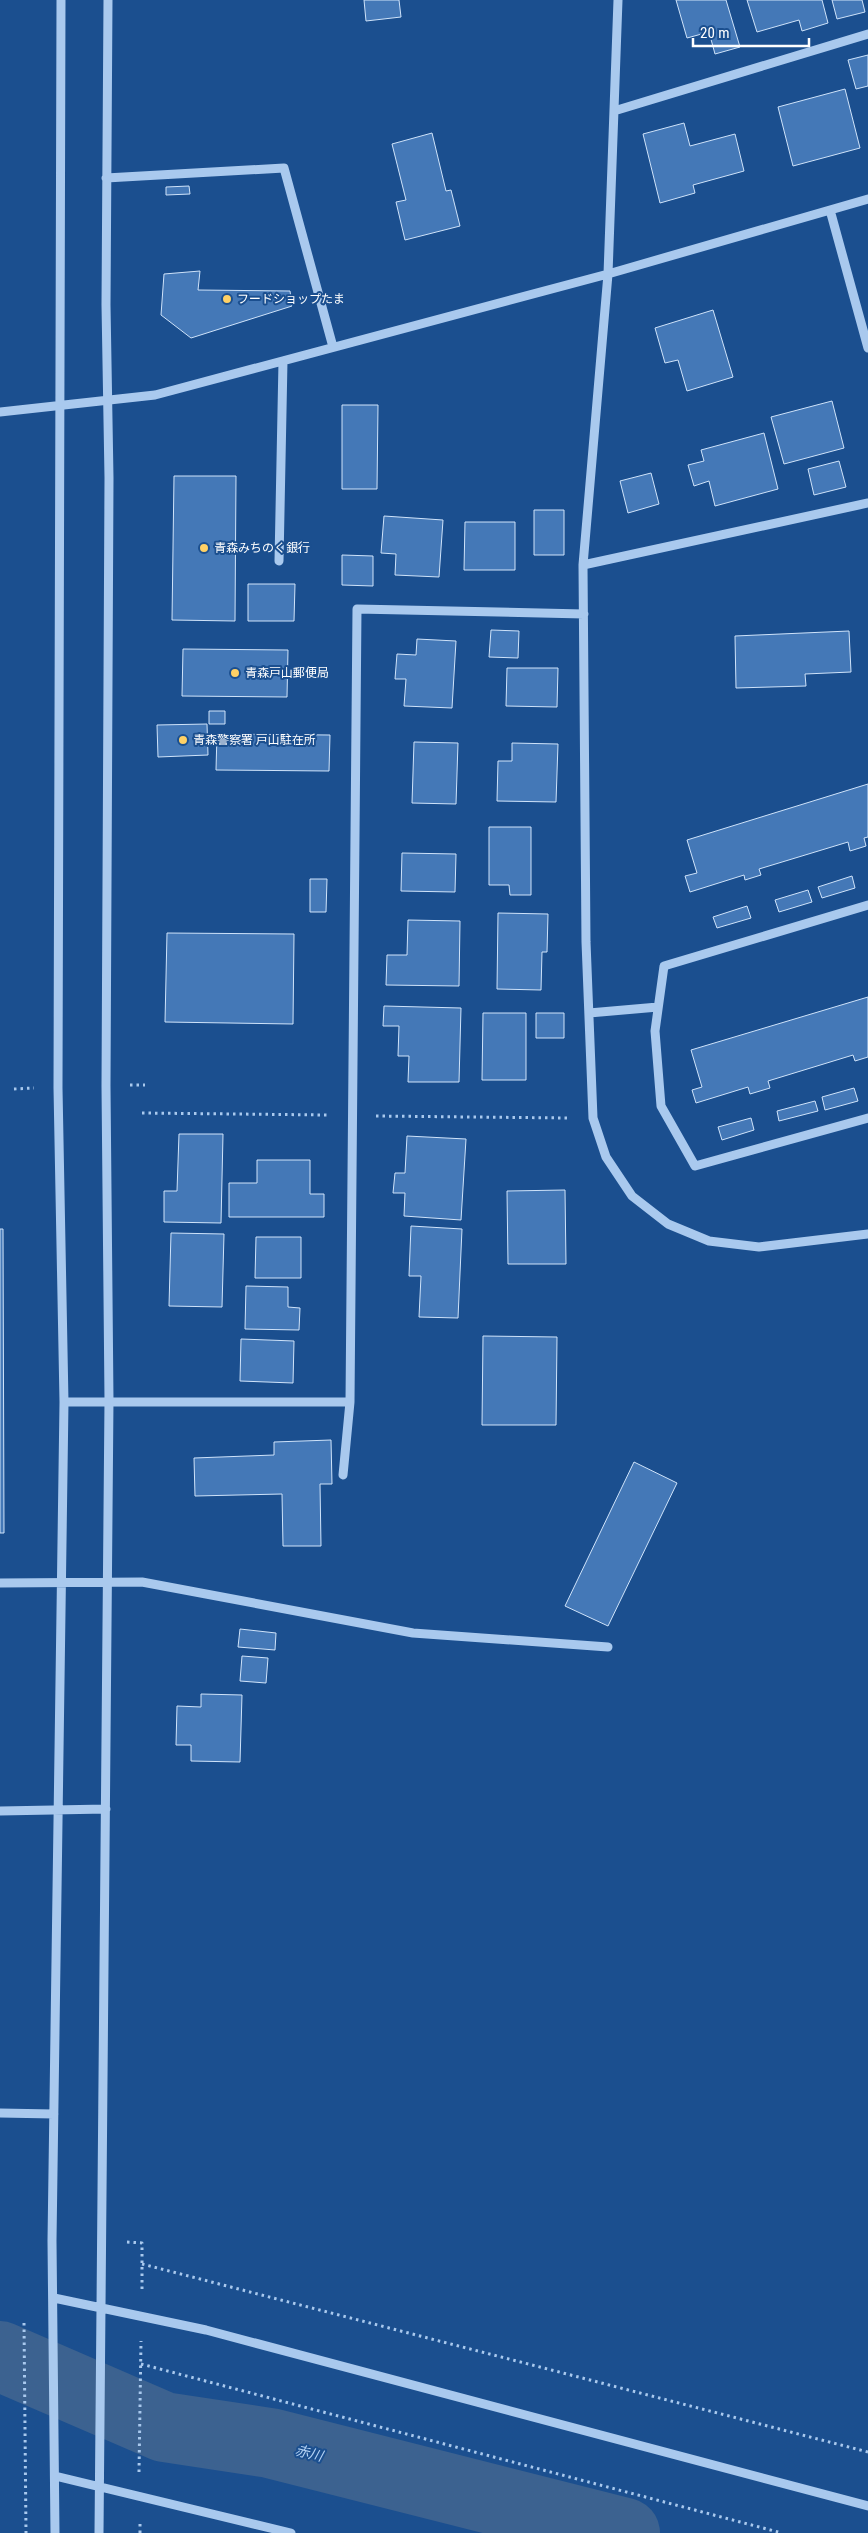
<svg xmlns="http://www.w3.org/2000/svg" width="868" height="2533" font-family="'Roboto Condensed','Noto Sans JP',sans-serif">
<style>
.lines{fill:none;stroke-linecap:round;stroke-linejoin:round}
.river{stroke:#3c6290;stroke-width:70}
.building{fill:#4478b7;stroke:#cfe3fa}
.path{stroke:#a9c9ee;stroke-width:3;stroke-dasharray:2.5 4;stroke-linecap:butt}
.minor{stroke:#a9c9ee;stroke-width:9}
.poi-dot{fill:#ffd166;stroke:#1b4f8f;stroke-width:2}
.labels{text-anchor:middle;stroke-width:4;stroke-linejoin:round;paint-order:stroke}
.poi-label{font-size:12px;fill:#fff;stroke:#1b4f8f;text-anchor:start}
.water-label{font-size:14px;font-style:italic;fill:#b5d3f5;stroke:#1b4f8f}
</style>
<rect width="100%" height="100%" fill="#1b4f8f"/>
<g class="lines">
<!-- river -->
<path class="river" d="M0 2356 164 2427 270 2443 625 2533"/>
</g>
<!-- building -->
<path class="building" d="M364 0H399L401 17 366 21Z
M676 0H726L740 47 715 54 709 32 687 38Z
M747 0H822L828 23 802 31 799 20 757 32Z
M832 0H862L865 12 837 19Z
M868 55V86L856 89 848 60Z
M845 89 860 148 793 166 778 107Z
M684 123 690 146 735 134 744 171 693 185 695 193 660 203 643 134Z
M432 133 446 191 451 190 460 226 405 240 396 202 406 200 392 144Z
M189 186 190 194 166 195V187Z
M200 271 198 290 290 291 292 306 191 338 161 315 164 274Z
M713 310 733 377 687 391 678 360 665 363 655 328Z
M832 401 844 448 784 464 771 417Z
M342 405H378L377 489H342Z
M764 433 778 489 715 506 709 481 694 486 688 465 704 461 701 450Z
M839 461 846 487 814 495 808 469Z
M651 473 659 504 628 513 620 481Z
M174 476H236L235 621 172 620Z
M534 510H564V555H534Z
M384 516 443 520 439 577 395 575 396 554 381 553Z
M465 522H515V570H464Z
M342 555 373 556V586L342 585Z
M248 584H295L294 621H248Z
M491 630 519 631 518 658 489 657Z
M849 631 851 672 805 674 806 686 736 688 735 636Z
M417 639 456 641 452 708 404 706 406 679H395L397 654 416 655Z
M183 649 288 650 287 697 182 696Z
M507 668H558L557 707 506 706Z
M209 711H225V724H209Z
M207 724 208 755 158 757 157 725Z
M217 734 330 735 329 771 216 770Z
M414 742 458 743 456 804 412 803Z
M512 743 558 744 556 802 497 801 498 761H512Z
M868 784V837L864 838 866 846 850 851 848 842 759 869 761 875 745 880 744 875 690 892 685 876 697 873 687 840Z
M489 827H531V895H510L509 885H489Z
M402 853 456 854 455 892 401 891Z
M852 876 855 888 822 898 818 887Z
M310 879H327L326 912H310Z
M808 890 812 902 779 912 775 900Z
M747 906 751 918 717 928 713 917Z
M498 913 548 914 547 952H542L541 990 497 989Z
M408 920 460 921 459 986 386 985 387 955H407Z
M167 933 294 934 293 1024 165 1022Z
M868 997V1057L855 1061 853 1055 768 1081 770 1088 750 1094 748 1087 696 1103 692 1090 702 1087 691 1050Z
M384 1006 461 1008 459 1082H408L409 1056H398L399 1026H383Z
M483 1013H526V1080H482Z
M536 1013H564V1038H536Z
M854 1088 858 1101 825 1110 822 1097Z
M815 1101 818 1111 779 1121 777 1111Z
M751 1118 754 1130 722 1140 718 1127Z
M179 1134H223L221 1223 164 1222V1191H177Z
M407 1136 466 1139 461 1220 404 1216 405 1193H393L395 1173H405Z
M257 1160H310V1194H324V1217H229V1183H257Z
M565 1190 566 1264H508L507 1191Z
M411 1226 462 1229 458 1318 419 1317 421 1276H409Z
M0 1229H3L4 1533H0Z
M171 1233 224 1234 222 1307 169 1306Z
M256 1237H301V1278H255Z
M246 1286 288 1287V1307L300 1308 299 1330 245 1329Z
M483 1336 557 1337 556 1425H482Z
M241 1339 294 1341 293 1383 240 1381Z
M331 1440 332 1484H320L321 1546H283L282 1494 195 1496 194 1458 274 1455V1442Z
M634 1462 677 1483 608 1626 565 1606Z
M240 1629 276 1633 275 1650 238 1647Z
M242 1656 268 1658 266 1683 240 1681Z
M201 1694 242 1695 240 1762 191 1761V1745H176L177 1706 201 1707Z"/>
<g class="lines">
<!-- path -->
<path class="path" d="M130 1085H145
M14 1089 34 1088
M142 1113 328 1115
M376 1116 568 1118
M127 2242 142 2243V2292
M142 2264 868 2452
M24 2323 26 2533
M141 2364 782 2533
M139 2472 141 2341
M140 2533V2523"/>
<!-- minor -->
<path class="minor" d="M618 0 608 274 583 565 586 942 593 1118 606 1157 632 1196 668 1224 709 1241 759 1247 868 1234
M614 111 868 34
M106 178 284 168 333 347
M830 210 868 348
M0 412 155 395 608 274 868 199
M279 561 283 361
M583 565 868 503
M868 905 664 966 655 1031 661 1106 695 1166 868 1118
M589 1013 658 1007
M64 1402H350
M343 1475 350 1402 357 609 584 614
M0 1583 142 1582 413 1633 608 1647
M0 1811 106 1809
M0 2113 54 2114
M54 2298 206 2330 868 2506
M55 2476 291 2533
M55 2533 52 2241 64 1402 58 1088 61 0
M99 2533 109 1400 106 1086 109 478 106 305 108 0"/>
</g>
<!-- markers -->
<g class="poi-dot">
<circle cx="227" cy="299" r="5"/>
<circle cx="204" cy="548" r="5"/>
<circle cx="235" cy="673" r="5"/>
<circle cx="183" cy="740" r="5"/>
</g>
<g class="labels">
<!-- poi labels -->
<g class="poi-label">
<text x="237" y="303">フードショップたま</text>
<text x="214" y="552">青森みちのく銀行</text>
<text x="245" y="677">青森戸山郵便局</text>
<text x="193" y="744">青森警察署 戸山駐在所</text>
</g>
<!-- water labels -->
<g class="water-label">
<text transform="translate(309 2453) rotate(14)" y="5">赤川</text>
</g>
</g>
<!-- scale -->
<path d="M693 38v8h116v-8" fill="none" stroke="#ffffff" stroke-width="2.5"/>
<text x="700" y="38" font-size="15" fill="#ffffff" stroke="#1b4f8f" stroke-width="4" paint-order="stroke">20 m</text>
</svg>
